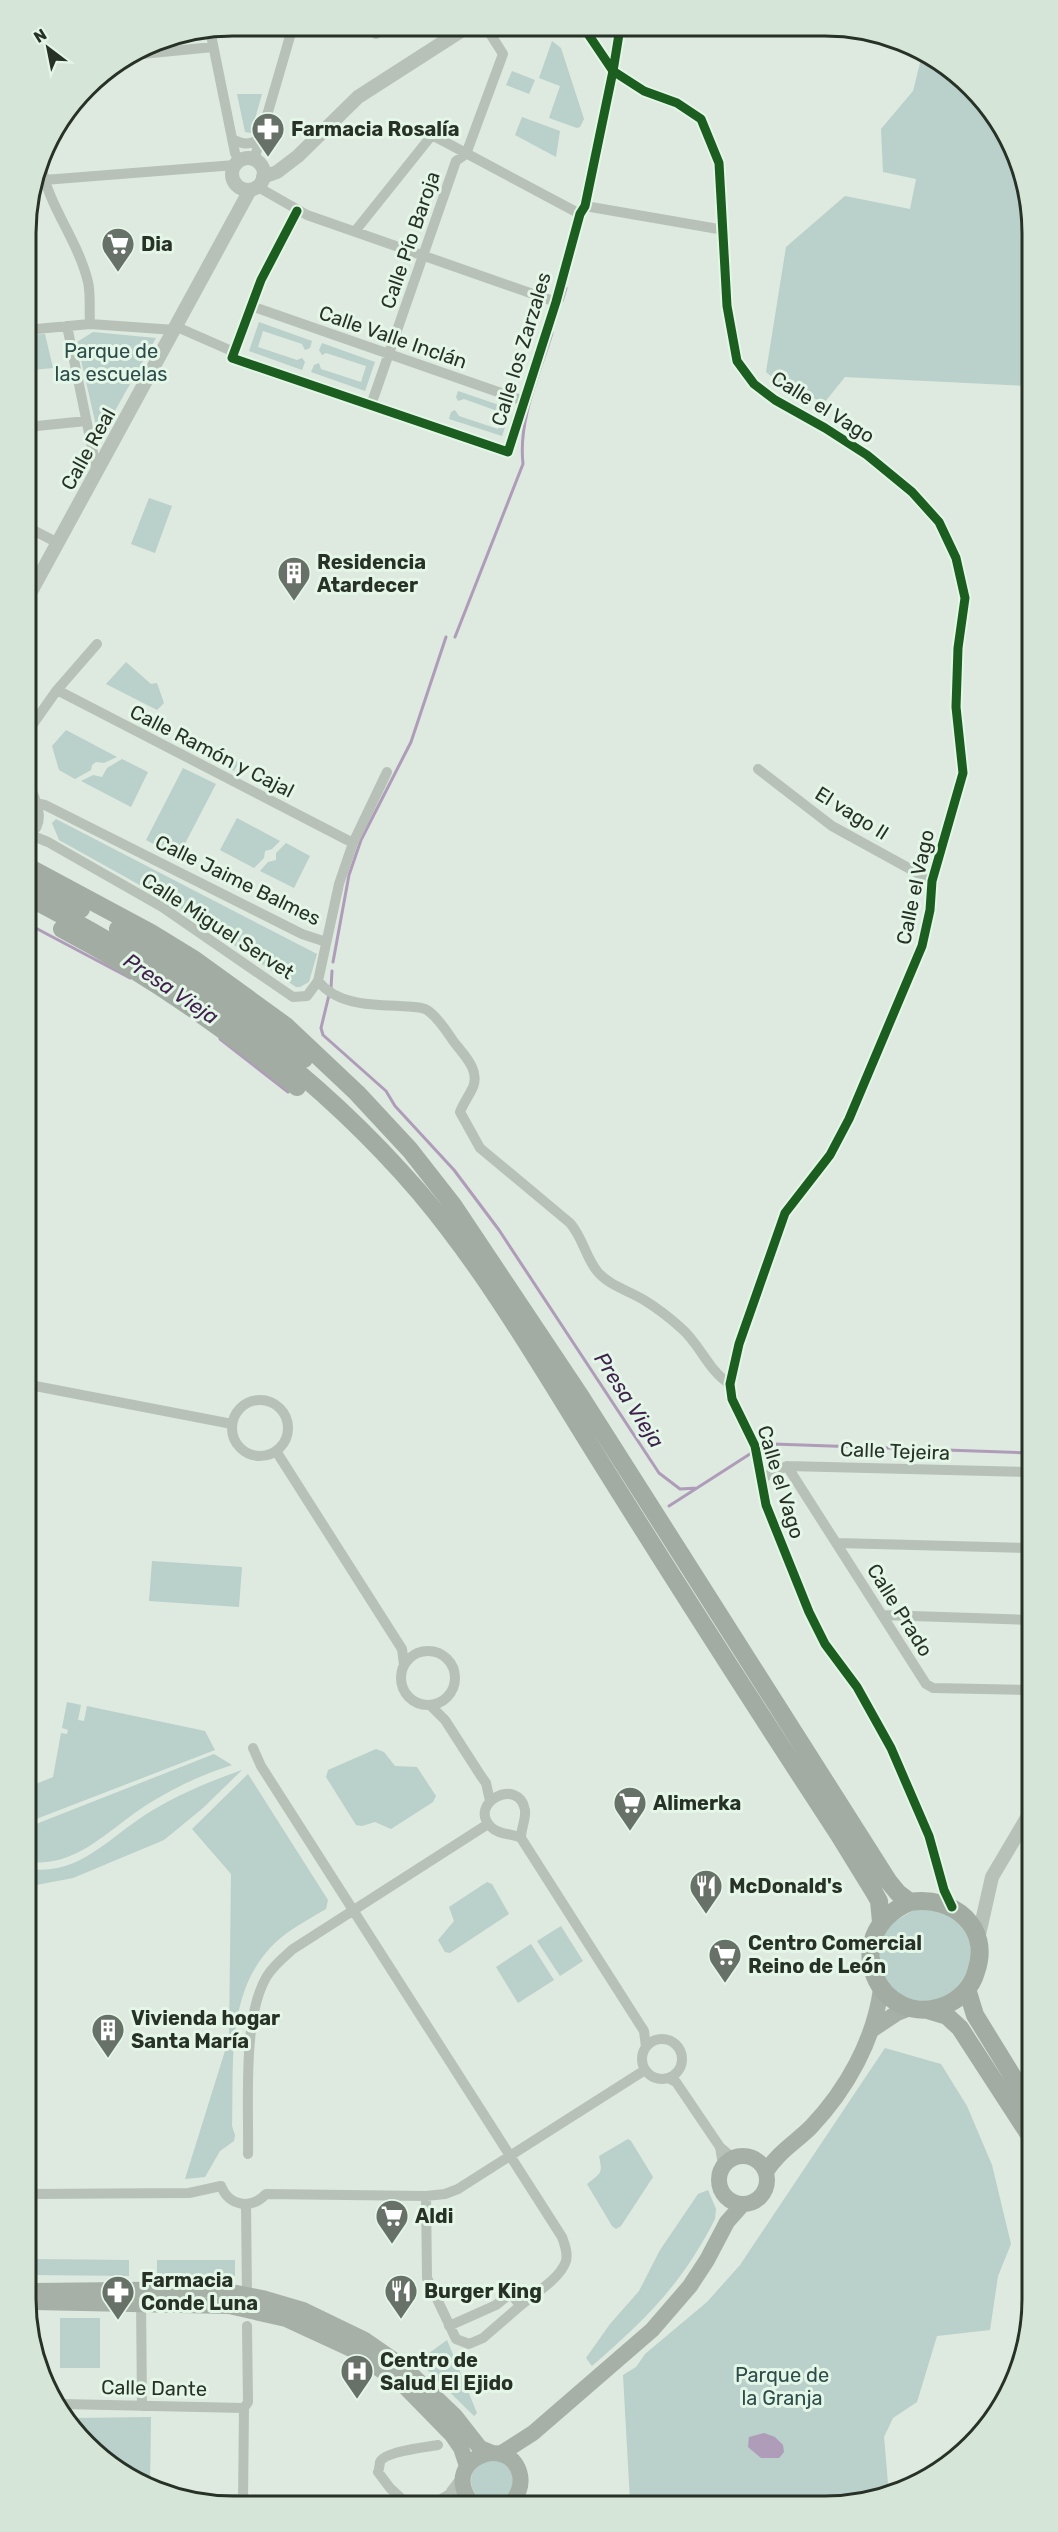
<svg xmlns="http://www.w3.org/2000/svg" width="1058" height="2532" font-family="Rubik,sans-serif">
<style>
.green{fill:#b9d0cb}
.water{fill:#ae9cb8}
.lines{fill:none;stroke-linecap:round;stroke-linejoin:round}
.stream{stroke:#ae9cb8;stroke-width:3}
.minor{stroke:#b7c1b8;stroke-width:10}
.tertiary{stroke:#b7c1b8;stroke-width:14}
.primary{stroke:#a7b0a7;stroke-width:16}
.trunk{stroke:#a2aca3;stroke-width:18}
.cycleway-casing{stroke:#e4f6e7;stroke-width:13}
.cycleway{stroke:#1b5e20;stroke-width:9}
.labels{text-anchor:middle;stroke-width:6;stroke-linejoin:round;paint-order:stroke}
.poi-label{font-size:20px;font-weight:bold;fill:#273126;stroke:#e4f6e7;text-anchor:start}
.street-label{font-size:20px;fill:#273126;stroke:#e4f6e7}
.park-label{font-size:20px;fill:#2d4d4c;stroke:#e4f6e7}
.water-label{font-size:21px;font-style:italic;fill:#40214e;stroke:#e4f6e7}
.rim{fill:none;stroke:#273126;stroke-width:3}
</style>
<rect width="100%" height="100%" fill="#dee9e0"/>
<!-- green -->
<path class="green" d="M552 41 561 48 584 119 580 127 577 128 549 118 560 86 539 78Z
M923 51 971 86 1026 180V386L845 377 824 403 778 382 766 372 786 247 845 196 910 209 916 179 883 172 881 129 913 91Z
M512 71 535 80 529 94 506 85Z
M237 94H262L251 133 245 132Z
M522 117 560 131 556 157 515 135Z
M259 322 312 341 310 348 305 350 302 344 263 331 258 347 297 360 302 358 305 362 302 370 249 351Z
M93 332 156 338 99 439 77 342Z
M45 334 53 368 32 370 27 335Z
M322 343 375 362 365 391 311 372 314 365 319 363 321 369 361 382 366 366 326 353 322 355 319 350Z
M458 391 511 409 502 436 449 419 451 412 455 410 459 416 498 429 503 413 464 399 458 401 456 397Z
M149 498 172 506 155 553 131 544Z
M126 662 151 684 157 683 164 703 157 710 106 684Z
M66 730 117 757 104 763 96 762 92 765 91 770 75 779 59 770 52 746Z
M192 738 205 747 239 762 234 771 187 748Z
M122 759 148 772 131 807 81 781 93 775 102 777 107 768Z
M183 768 216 784 178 857 146 840Z
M237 818 280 841 272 849 265 851 264 858 254 868 220 850Z
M56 819 317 954 309 982 300 987H296L172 903 59 840 52 823Z
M286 843 310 856 294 888 260 871 268 862 276 860V853Z
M152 1561 242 1567 239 1607 149 1601Z
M67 1702 81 1705 78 1720 84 1721 87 1706 205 1731 215 1750 31 1821V1786L53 1777 61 1733 67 1734 68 1730 62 1728Z
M376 1749 384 1752 395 1766 417 1767 436 1796 433 1802 391 1829 375 1822 362 1826 356 1825 326 1777 328 1770Z
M214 1754 232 1765C201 1775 175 1787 148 1804 111 1827 78 1867 31 1862V1826Z
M242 1770 203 1808 164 1840 73 1878 31 1886V1869C81 1876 113 1833 153 1810 182 1793 210 1781 242 1770Z
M248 1774 328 1900 326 1909C309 1919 290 1929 276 1942 225 1990 234 2063 232 2126L235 2135 234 2141 220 2151 205 2177 185 2179 229 2038 231 1874 192 1829Z
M487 1882 492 1884 509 1914 450 1953 445 1952 438 1940 454 1921 449 1907Z
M919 1907C929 1910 946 1911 954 1917 974 1931 976 1964 962 1983 945 2006 908 2007 890 1985 873 1963 879 1950 887 1926Z
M561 1926 583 1961 560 1976 537 1941Z
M531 1944 554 1980 518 2003 496 1967Z
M885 2048 941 2064 967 2106 992 2165 1011 2244 998 2276 990 2330 937 2336 917 2402 893 2418 884 2437 889 2495 878 2500 630 2501 623 2375 636 2367 645 2354 707 2302 740 2265Z
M628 2139 631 2141 653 2177 621 2226 616 2229 612 2226 587 2184C601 2172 603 2175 599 2156Z
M708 2190 716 2209 715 2219C682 2284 646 2319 592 2366L586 2358 610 2324 639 2291 660 2250 698 2194Z
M33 2259 129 2260V2276L33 2275Z
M157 2260H235V2276H157Z
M60 2318H100V2368H60Z
M447 2340 477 2413 474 2416 418 2361Z
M151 2417 150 2488 141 2485C118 2468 76 2450 77 2418Z
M471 2481a21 21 0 1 1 42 0a21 21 0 1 1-42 0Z"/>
<!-- water -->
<path class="water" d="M764 2433 775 2437 783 2445 784 2452 779 2458H761L748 2447 749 2437Z"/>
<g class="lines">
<!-- stream -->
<path class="stream" d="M562 301 566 288
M455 637 523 464C518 420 539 375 552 333
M28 924 130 978
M333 962 349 875 361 840 411 742 446 637
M331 988 332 971
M329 995 321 1028 323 1035 386 1091 395 1106 454 1170 499 1230 659 1473 680 1489 697 1488
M220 1039 288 1092
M759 1449 773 1444 1029 1453
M669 1506 753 1452"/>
<!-- minor -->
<path class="minor" d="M584 28 613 71 644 91 677 103 701 119 719 163 727 306 737 361 754 384 775 400 825 428 867 455 912 492 939 522 956 558 965 598 958 648 956 707 963 773 932 881 930 910 922 946 849 1119 830 1155 785 1213 739 1344 730 1384 732 1399 755 1446 766 1505 809 1612 825 1644 857 1687 891 1748 929 1836 944 1890 952 1907
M210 30 235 153 239 161
M376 34 381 26
M132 55 213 47
M232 139C244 145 249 145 260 139
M254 160 293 26
M41 164C48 206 78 240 88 282 91 295 89 311 90 324
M37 179 44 180 235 165
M258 187 307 215 556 302
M585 206 724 230
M297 211 261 280 232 358 508 452 556 302 580 214 585 206 613 71 620 28
M356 230 432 135 580 214
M251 306 524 401
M67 326 97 472
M177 327 234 352
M26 330 90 324 175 330
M371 405 456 161 466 154 503 54 486 27
M27 427 86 421
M27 527 58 543
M57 690 353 843
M28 731 57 690 97 644
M758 769 832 826 932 881
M28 780C34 800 48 819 30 835
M35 803 45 805 302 934 326 942
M28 834 48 842 162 907 293 997 307 996 318 981 339 884 353 843 387 772
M318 981C337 1005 371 1005 400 1006 408 1007 420 1006 427 1010 438 1017 447 1032 454 1042 464 1055 480 1070 473 1087 469 1096 464 1102 460 1112L480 1148 570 1223C583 1238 585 1256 597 1271 609 1286 628 1290 644 1300 657 1308 670 1318 681 1328 700 1344 709 1372 730 1384
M30 1385 232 1424
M232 1428a28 28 0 1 1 56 0a28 28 0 1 1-56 0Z
M276 1451 402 1649 404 1665
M787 1466 926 1684 933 1688 1030 1690
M762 1478 787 1466 1029 1472
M837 1543 1030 1548
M882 1615 1030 1620
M401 1678a27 27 0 1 1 54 0a27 27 0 1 1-54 0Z
M430 1705 445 1720 481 1776 486 1783 490 1801
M253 1748 261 1766 562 2237C565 2245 568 2253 566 2261 560 2279 534 2294 520 2306
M521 1838C511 1833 499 1835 491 1827 467 1803 519 1776 525 1810 526 1820 521 1828 521 1838L644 2031 646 2047
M642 2059a20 20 0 1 1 40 0a20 20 0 1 1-40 0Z
M668 2078 676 2082 720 2147 732 2157
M720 2147 723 2165
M248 2154C249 2104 242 2017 267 1976 274 1965 284 1957 293 1949L488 1824
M32 2194 189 2193 221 2186C229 2206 251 2210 266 2194L426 2196 445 2194 458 2189 645 2070
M426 2196 427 2278 456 2339 469 2344 483 2338 520 2306 511 2293 496 2305 449 2326
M246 2205 247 2295
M141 2298 142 2406
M62 2404 244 2408
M183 2499H243
M438 2501 453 2492
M243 2502 244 2408 248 2402 247 2326
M405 2502 390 2488 378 2472C379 2471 380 2462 380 2462 385 2451 427 2447 438 2445"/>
<!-- tertiary -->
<path class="tertiary" d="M232 174a16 16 0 1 1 32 0a16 16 0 1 1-32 0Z
M263 177 277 172 298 156 358 97 467 27
M27 599 250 190
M978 1939 992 1877 1031 1811
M450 2501 453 2492 463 2479"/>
<!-- primary -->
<path class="primary" d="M873 2029 897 2013 910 2008
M719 2180a24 24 0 1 1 48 0a24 24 0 1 1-48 0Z
M766 2172C777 2153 796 2142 811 2127 847 2089 874 2040 881 1989
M32 2291 216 2289 262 2298 303 2310 365 2340 404 2367 455 2416 480 2448 492 2453
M33 2302 229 2306 286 2319 351 2349 405 2387 452 2435 461 2448 467 2466
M500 2454 533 2433 652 2330 690 2286 707 2260 727 2222 743 2204
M470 2501C440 2459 510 2432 520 2475 522 2485 519 2493 513 2501"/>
<!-- trunk -->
<path class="trunk" d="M28 867 151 933 195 960 286 1026 357 1093 410 1150 453 1205 581 1397 889 1882 898 1893 910 1902C953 1895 992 1927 976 1972 972 1987 960 1999 946 2005 880 2032 834 1935 910 1902
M28 882 81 909
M28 897C180 976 307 1062 420 1193 489 1275 543 1370 600 1461 678 1586 758 1711 839 1835L874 1892 879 1901 881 1922
M62 929C146 973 223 1027 297 1087
M118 929C184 967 247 1009 304 1059
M967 1989 975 2015 1031 2106
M927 2010 947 2016 960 2028 1032 2139"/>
<!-- cycleway casing -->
<g class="cycleway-casing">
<path id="cycleway" d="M584 28 613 71 644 91 677 103 701 119 719 163 727 306 737 361 754 384 775 400 825 428 867 455 912 492 939 522 956 558 965 598 958 648 956 707 963 773 932 881 930 910 922 946 849 1119 830 1155 785 1213 739 1344 730 1384 732 1399 755 1446 766 1505 809 1612 825 1644 857 1687 891 1748 929 1836 944 1890 952 1907
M297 211 261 280 232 358 508 452 556 302 580 214 585 206 613 71 620 28"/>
</g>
<!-- cycleway -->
<use href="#cycleway" class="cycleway"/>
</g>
<!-- icons -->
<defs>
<g id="pharmacy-pin" transform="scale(1.725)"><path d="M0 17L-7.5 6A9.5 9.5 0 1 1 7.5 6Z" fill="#677167" stroke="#e4f6e7"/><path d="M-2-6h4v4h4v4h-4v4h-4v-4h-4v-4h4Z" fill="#fff"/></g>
<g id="supermarket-pin" transform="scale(1.725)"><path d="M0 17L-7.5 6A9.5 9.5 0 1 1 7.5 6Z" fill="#677167" stroke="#e4f6e7"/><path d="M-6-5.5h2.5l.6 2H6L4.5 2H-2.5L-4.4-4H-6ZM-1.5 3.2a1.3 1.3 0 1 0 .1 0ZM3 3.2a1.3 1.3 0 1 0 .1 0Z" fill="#fff"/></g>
<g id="building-pin" transform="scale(1.725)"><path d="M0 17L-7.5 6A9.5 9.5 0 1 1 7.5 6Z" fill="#677167" stroke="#e4f6e7"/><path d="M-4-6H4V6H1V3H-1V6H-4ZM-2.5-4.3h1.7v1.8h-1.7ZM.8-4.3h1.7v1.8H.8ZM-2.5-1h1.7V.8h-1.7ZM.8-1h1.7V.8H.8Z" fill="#fff"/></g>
<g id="restaurant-pin" transform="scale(1.725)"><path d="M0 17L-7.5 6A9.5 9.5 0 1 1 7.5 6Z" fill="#677167" stroke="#e4f6e7"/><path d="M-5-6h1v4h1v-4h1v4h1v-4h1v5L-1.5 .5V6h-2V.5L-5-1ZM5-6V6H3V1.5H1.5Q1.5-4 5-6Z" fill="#fff"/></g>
<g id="hospital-pin" transform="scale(1.725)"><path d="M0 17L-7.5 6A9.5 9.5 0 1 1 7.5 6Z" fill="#677167" stroke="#e4f6e7"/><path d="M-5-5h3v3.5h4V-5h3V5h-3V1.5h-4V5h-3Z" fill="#fff"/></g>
</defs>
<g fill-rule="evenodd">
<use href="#pharmacy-pin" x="268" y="129"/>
<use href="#supermarket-pin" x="118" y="244"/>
<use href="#building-pin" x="294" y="573"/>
<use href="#supermarket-pin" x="630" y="1803"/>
<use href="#restaurant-pin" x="706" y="1886"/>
<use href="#supermarket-pin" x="725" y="1955"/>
<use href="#building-pin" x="108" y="2030"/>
<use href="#supermarket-pin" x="392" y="2216"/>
<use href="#restaurant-pin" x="401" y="2291"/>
<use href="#pharmacy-pin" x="118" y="2292"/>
<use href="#hospital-pin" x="357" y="2371"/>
</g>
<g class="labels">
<!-- poi labels -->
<g class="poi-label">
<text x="291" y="136">Farmacia Rosalía</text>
<text x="141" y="251">Dia</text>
<text x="317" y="569">Residencia<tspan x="317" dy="23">Atardecer</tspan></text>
<text x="653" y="1810">Alimerka</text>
<text x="729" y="1893">McDonald's</text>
<text x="748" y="1950">Centro Comercial<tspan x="748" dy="23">Reino de León</tspan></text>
<text x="131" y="2025">Vivienda hogar<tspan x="131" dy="23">Santa María</tspan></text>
<text x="415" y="2223">Aldi</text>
<text x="141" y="2287">Farmacia<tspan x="141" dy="23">Conde Luna</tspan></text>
<text x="424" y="2298">Burger King</text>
<text x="380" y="2367">Centro de<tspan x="380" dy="23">Salud El Ejido</tspan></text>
</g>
<!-- street labels -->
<g class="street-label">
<text transform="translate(410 240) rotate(-71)" y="7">Calle Pío Baroja</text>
<text transform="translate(393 337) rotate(19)" y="7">Calle Valle Inclán</text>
<text transform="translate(521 349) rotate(-73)" y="7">Calle los Zarzales</text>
<text transform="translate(823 407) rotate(32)" y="7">Calle el Vago</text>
<text transform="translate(88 449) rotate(-61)" y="7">Calle Real</text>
<text transform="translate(212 751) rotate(27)" y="7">Calle Ramón y Cajal</text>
<text transform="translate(852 813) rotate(32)" y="7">El vago II</text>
<text transform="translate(238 880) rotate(26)" y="7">Calle Jaime Balmes</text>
<text transform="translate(915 887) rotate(-78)" y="7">Calle el Vago</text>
<text transform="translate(218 926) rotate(33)" y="7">Calle Miguel Servet</text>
<text transform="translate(895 1451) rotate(2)" y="7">Calle Tejeira</text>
<text transform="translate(781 1482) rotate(73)" y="7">Calle el Vago</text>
<text transform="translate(900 1610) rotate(58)" y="7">Calle Prado</text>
<text transform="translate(154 2388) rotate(1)" y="7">Calle Dante</text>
</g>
<!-- park labels -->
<g class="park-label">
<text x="111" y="358">Parque de<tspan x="111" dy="23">las escuelas</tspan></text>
<text x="782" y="2382">Parque de<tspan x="782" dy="23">la Granja</tspan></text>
</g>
<!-- water labels -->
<g class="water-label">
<text transform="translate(171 989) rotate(34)" y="7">Presa Vieja</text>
<text transform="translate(629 1400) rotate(57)" y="7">Presa Vieja</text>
</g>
</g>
<!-- crop -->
<path d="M0 0H1058V2532H0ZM233 36H825A197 197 0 0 1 1022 233V2299A197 197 0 0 1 825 2496H233A197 197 0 0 1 36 2299V233A197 197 0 0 1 233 36Z" fill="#d5e6d8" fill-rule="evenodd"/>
<path class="rim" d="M233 36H825A197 197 0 0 1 1022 233V2299A197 197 0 0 1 825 2496H233A197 197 0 0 1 36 2299V233A197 197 0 0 1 233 36Z"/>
<!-- north arrow -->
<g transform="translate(48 48) rotate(328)" stroke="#e4f6e7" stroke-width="4.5" paint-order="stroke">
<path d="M0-4.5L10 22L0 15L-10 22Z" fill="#273126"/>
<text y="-9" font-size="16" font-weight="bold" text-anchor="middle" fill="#273126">N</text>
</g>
</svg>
